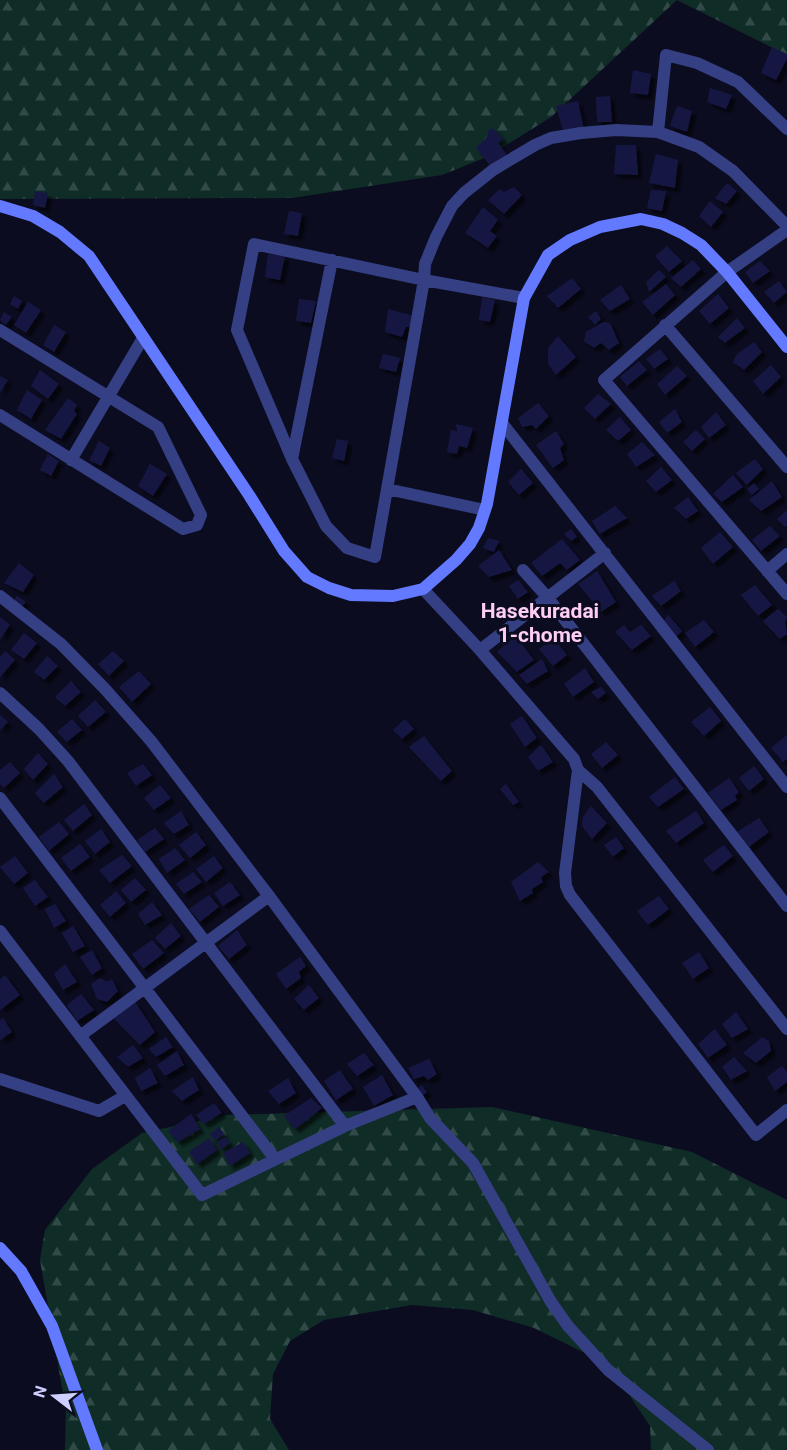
<svg xmlns="http://www.w3.org/2000/svg" width="787" height="1450" font-family="Roboto,sans-serif">
<style>
.forest{fill:url(#forest-firs)}
.building{fill:#191743;filter:url(#shadow)}
.lines{fill:none;stroke-linecap:round;stroke-linejoin:round}
.street{stroke:#353f83;stroke-width:12}
.secondary{stroke:#6379ff;stroke-width:12}
.labels{text-anchor:middle;stroke-width:6;stroke-linejoin:round;paint-order:stroke}
.neighbourhood-label{font-size:21px;font-weight:bold;fill:#ffcef5;stroke:#0c0c21}
</style>
<defs>
<pattern id="forest-firs" width="22" height="20" patternUnits="userSpaceOnUse" patternTransform="scale(1.5)"><rect width="22" height="20" fill="#0f2c26"/><path d="M5 1l3.5 6h-7zM16 11l3.5 6h-7z" fill="#314a47"/></pattern>
<filter id="shadow"><feDropShadow dx="4.5" dy="4.5" stdDeviation="1.5" flood-color="#0009"/></filter>
</defs>
<rect width="100%" height="100%" fill="#0c0c21"/>
<!-- forest -->
<path class="forest" d="M0 0H787V55L677 0 551 117 487 157 442 175 292 198 0 199Z
M492 1107 692 1152 787 1200V1450H651L650 1426 624 1387 591 1356 534 1328 473 1310 412 1305 324 1320 290 1341 273 1374 270 1419 289 1450H65L66 1411 40 1260 45 1230 92 1169 142 1133 227 1115Z"/>
<!-- building -->
<path class="building" d="M772 47 787 54V59L776 80 761 73Z
M633 70 651 74 648 95 630 93Z
M710 88 732 95 726 109 707 102Z
M610 96 612 122H597L596 97Z
M578 101 584 129 564 134 556 106Z
M677 106 692 111 687 132 670 126Z
M493 128 503 139 498 143 508 156 491 167 476 148 488 136V131Z
M616 145H636L638 175 614 174Z
M656 154 678 160 675 188 649 183Z
M727 183 737 191 726 204 715 198Z
M514 187 522 195 504 214 488 200 500 189 504 192Z
M651 190 666 191 662 211 647 208Z
M35 191 48 193 45 208 33 205Z
M710 201 723 212 711 227 699 216Z
M483 207 498 220 490 231 497 236 488 248 465 233Z
M289 211 302 213 298 236 284 234Z
M667 246 682 261 669 272 655 256Z
M268 254 285 256 280 280 265 277Z
M693 260 701 269 681 287 671 278Z
M760 261 770 271 753 283 745 272Z
M659 270 666 277 649 292 646 282Z
M572 278 581 289 558 308 547 296Z
M779 281 787 292 774 303 764 292Z
M666 284 675 295 653 315 642 302Z
M621 285 630 299 610 311 600 300Z
M718 294 729 308 710 324 699 311Z
M14 296 22 301 18 309 10 304Z
M482 297 495 300 490 322 479 320Z
M299 299 316 301 311 323 296 321Z
M28 302 41 310 26 333 14 325Z
M388 309 414 316 412 327H406L402 337 385 332Z
M596 311 601 319 595 325 588 317Z
M4 312 12 317 6 325 0 320Z
M737 318 745 328 725 343 718 337Z
M603 322 610 323 619 343 609 350 601 343 594 348 584 341 586 332Z
M54 325 66 332 54 352 43 345Z
M558 336 576 357 556 375 548 364V348Z
M754 342 762 352 744 370 733 362 737 354Z
M660 349 668 359 654 369 646 359Z
M383 354 400 358 396 372 379 368Z
M639 361 647 370 627 386 620 377Z
M771 365 781 377 763 394 753 381Z
M677 366 687 376 665 395 657 384Z
M40 370 59 384 48 399 31 386Z
M0 376 8 380 0 393Z
M27 390 42 400 31 419 17 410Z
M598 394 611 404 595 419 584 408Z
M68 398 77 405 74 411 77 414 61 439 45 430Z
M538 403 549 416 536 429 532 425 522 427 518 418Z
M675 409 682 422 667 433 659 422Z
M716 412 726 425 709 438 701 427Z
M620 417 631 430 618 441 606 430Z
M456 424 473 428 467 448 459 446 457 454 447 452 451 430 457 431Z
M696 430 705 439 692 451 683 442Z
M556 431 564 444 560 448 564 460 553 468 536 445Z
M337 439 348 441 344 461 332 458Z
M99 441 110 448 101 466 89 460Z
M642 442 655 455 636 467 627 454Z
M48 454 59 461 51 476 40 470Z
M755 459 763 469 747 485 736 473Z
M150 464 167 474 153 496 138 486Z
M661 467 672 480 656 492 646 481Z
M521 469 533 483 519 495 508 482Z
M733 475 743 487 722 502 713 494Z
M772 481 782 497 761 511 749 500Z
M754 483 759 489 752 495 747 489Z
M688 497 698 511 686 519 674 508Z
M615 506 627 518 600 534 592 521Z
M787 510V526L785 527 777 519Z
M770 526 780 536 761 551 752 540Z
M571 529 577 537 571 541 564 534Z
M720 532 733 547 713 564 701 548Z
M488 538 499 541 494 552 483 548Z
M562 539 580 560 567 570 560 563 542 576 531 563Z
M499 550 512 570 489 577 478 566Z
M19 563 34 575 23 592 4 583Z
M597 571 616 602 601 612 578 584Z
M518 580 528 592 518 599 509 586Z
M674 581 681 591 661 606 652 596Z
M755 585 772 605 758 616 741 595Z
M17 596 26 602 20 609 13 602Z
M778 609 787 617 785 623 787 634 780 639 763 621Z
M668 615 682 631 675 638 663 622Z
M0 617 10 625 0 639Z
M704 620 714 632 695 647 685 633Z
M624 625 630 632 641 625 651 636 632 650 615 632Z
M24 633 37 643 24 659 11 650Z
M516 636 534 660 517 672 497 652Z
M554 638 567 655 553 666 539 649Z
M5 651 15 660 0 677V657Z
M113 651 124 661 109 676 98 664Z
M47 656 58 666 44 680 34 672Z
M542 659 548 671 527 684 519 675Z
M585 668 594 682 573 697 564 684Z
M139 671 151 684 132 702 119 687Z
M71 681 81 692 65 706 55 697Z
M601 687 606 693 598 699 591 692Z
M95 700 106 712 88 727 78 716Z
M710 707 721 721 704 736 691 722Z
M0 715 8 722 0 730Z
M522 716 537 738 525 747 510 724Z
M72 719 82 730 67 742 57 732Z
M405 719 414 729 402 739 393 730Z
M787 735V759L783 762 771 748Z
M424 736 452 771 441 781 409 747Z
M606 742 618 755 602 768 591 754Z
M541 745 553 762 538 771 528 757Z
M38 753 48 764 33 780 24 769Z
M10 762 20 773 4 788 0 784V770Z
M143 764 152 775 136 786 127 773Z
M754 766 764 779 749 791 739 778Z
M54 774 63 787 44 803 35 793Z
M675 777 684 789 658 807 649 797Z
M729 778 739 792 735 796 737 800 721 810 708 793Z
M506 784 519 802 513 805 500 789Z
M160 785 171 798 154 810 144 798Z
M84 804 92 815 73 831 64 820Z
M591 806 607 823 592 839 582 826 583 817Z
M181 811 189 825 174 834 164 823Z
M696 811 704 823 676 843 666 831Z
M759 818 769 832 749 847 737 832Z
M59 822 69 834 49 851 39 837Z
M155 828 164 839 145 852 137 840Z
M101 829 110 842 95 854 85 841Z
M196 832 206 845 190 858 179 845Z
M616 837 624 848 613 857 604 845Z
M80 844 90 857 71 871 61 858Z
M724 845 733 856 713 872 703 860Z
M175 848 185 860 167 873 159 859Z
M122 855 132 866 110 883 99 870Z
M15 856 28 873 14 884 0 867Z
M214 856 223 868 206 882 196 869Z
M538 862 549 872 541 877 543 882 532 889 533 893 520 901 511 882Z
M193 872 202 882 184 894 176 884Z
M135 878 146 890 131 902 121 890Z
M35 880 48 897 35 906 23 888Z
M230 882 240 895 223 906 214 893Z
M116 891 126 903 110 917 100 905Z
M209 895 219 907 200 922 189 909Z
M659 896 669 909 648 925 637 911Z
M152 902 162 915 145 925 138 914Z
M55 904 66 921 54 928 45 909Z
M171 923 181 936 165 949 155 938Z
M73 926 85 946 73 952 62 933Z
M237 930 247 945 229 959 218 946Z
M152 940 164 953 143 969 132 954Z
M92 950 102 968 92 975 80 957Z
M699 952 709 968 693 979 682 963Z
M300 957 306 966 299 972 301 978 286 989 276 974Z
M65 964 77 982 63 990 54 974Z
M5 975 20 995 0 1010V979Z
M100 978 107 982 112 979 118 991 107 1002 97 999 91 984Z
M309 985 319 998 304 1010 294 999Z
M81 994 94 1010 77 1021 67 1005Z
M135 1002 155 1032 140 1045 113 1018Z
M736 1012 748 1029 732 1038 722 1024Z
M3 1018 12 1032 0 1040V1020Z
M715 1029 727 1045 708 1058 698 1044Z
M166 1037 173 1047 156 1057 149 1049Z
M762 1037 769 1041 771 1051 756 1063 743 1053Z
M133 1045 143 1058 128 1067 117 1057Z
M177 1051 184 1065 165 1076 157 1065Z
M364 1053 374 1065 357 1076 347 1064Z
M734 1057 747 1071 731 1080 722 1067Z
M429 1059 437 1074 428 1080 424 1076 414 1079 408 1068Z
M782 1066 787 1072V1082L775 1091 767 1077Z
M150 1068 158 1083 141 1091 135 1078Z
M340 1070 353 1089 336 1100 324 1081Z
M382 1075 393 1095 374 1106 363 1087Z
M193 1077 199 1090 182 1101 172 1091Z
M288 1078 296 1093 279 1104 268 1091Z
M422 1085 427 1093 420 1096 416 1090Z
M311 1098 322 1108 295 1129 284 1116Z
M214 1103 222 1113 204 1124 196 1115Z
M191 1114 200 1129 178 1142 168 1131Z
M219 1127 224 1134 215 1141 210 1134Z
M225 1137 230 1143 221 1150 217 1142Z
M209 1138 217 1150 197 1164 189 1152Z
M243 1142 250 1153 230 1166 223 1153Z"/>
<g class="lines">
<!-- street -->
<path class="street" d="M658 132 666 55 697 63 738 82 787 129
M787 230 727 272 604 380 787 594
M524 298 424 280 254 244 237 330 292 459 326 526 347 548 375 557 424 280 425 264 436 237 452 206 464 193 493 170 535 145 551 138 581 133 616 130 658 132 699 147 733 171 787 226
M665 325 787 467
M0 330 158 427 201 515 197 525 183 529 0 415
M502 423 787 787
M292 459 332 260
M71 460 143 338
M387 489 485 510
M523 570 548 598 787 906
M767 571 787 554
M423 589 480 650 574 759 578 770 565 873 566 886 570 895 756 1135 787 1110
M0 596 61 644 105 689 151 741 269 896 417 1097 430 1118 473 1163 551 1302 568 1326 608 1370 708 1450
M480 650 605 553
M0 693 39 729 68 761 345 1126
M578 770 597 787 787 1029
M0 798 275 1159
M0 931 202 1195 345 1126 417 1097
M80 1036 269 896
M0 1079 99 1111 125 1096"/>
<!-- secondary -->
<path class="secondary" d="M0 206 33 216 60 232 89 256 249 495 284 551 307 577 329 588 351 595 393 596 423 589 456 560 470 544 479 528 487 504 524 298 548 255 570 240 600 227 641 219 663 224 682 233 701 245 727 272 787 347
M0 1248 21 1271 52 1326 97 1450"/>
</g>
<g class="labels">
<!-- neighbourhood labels -->
<g class="neighbourhood-label">
<text x="540" y="618">Hasekuradai<tspan x="540" dy="24">1-chome</tspan></text>
</g>
</g>
<!-- north arrow -->
<g transform="translate(54 1396) rotate(287)" stroke="#0c0c21" stroke-width="4.5" paint-order="stroke">
<path d="M0-4.5L10 22L0 15L-10 22Z" fill="#cccfff"/>
<text y="-9" font-size="16" font-weight="bold" text-anchor="middle" fill="#cccfff">N</text>
</g>
</svg>
